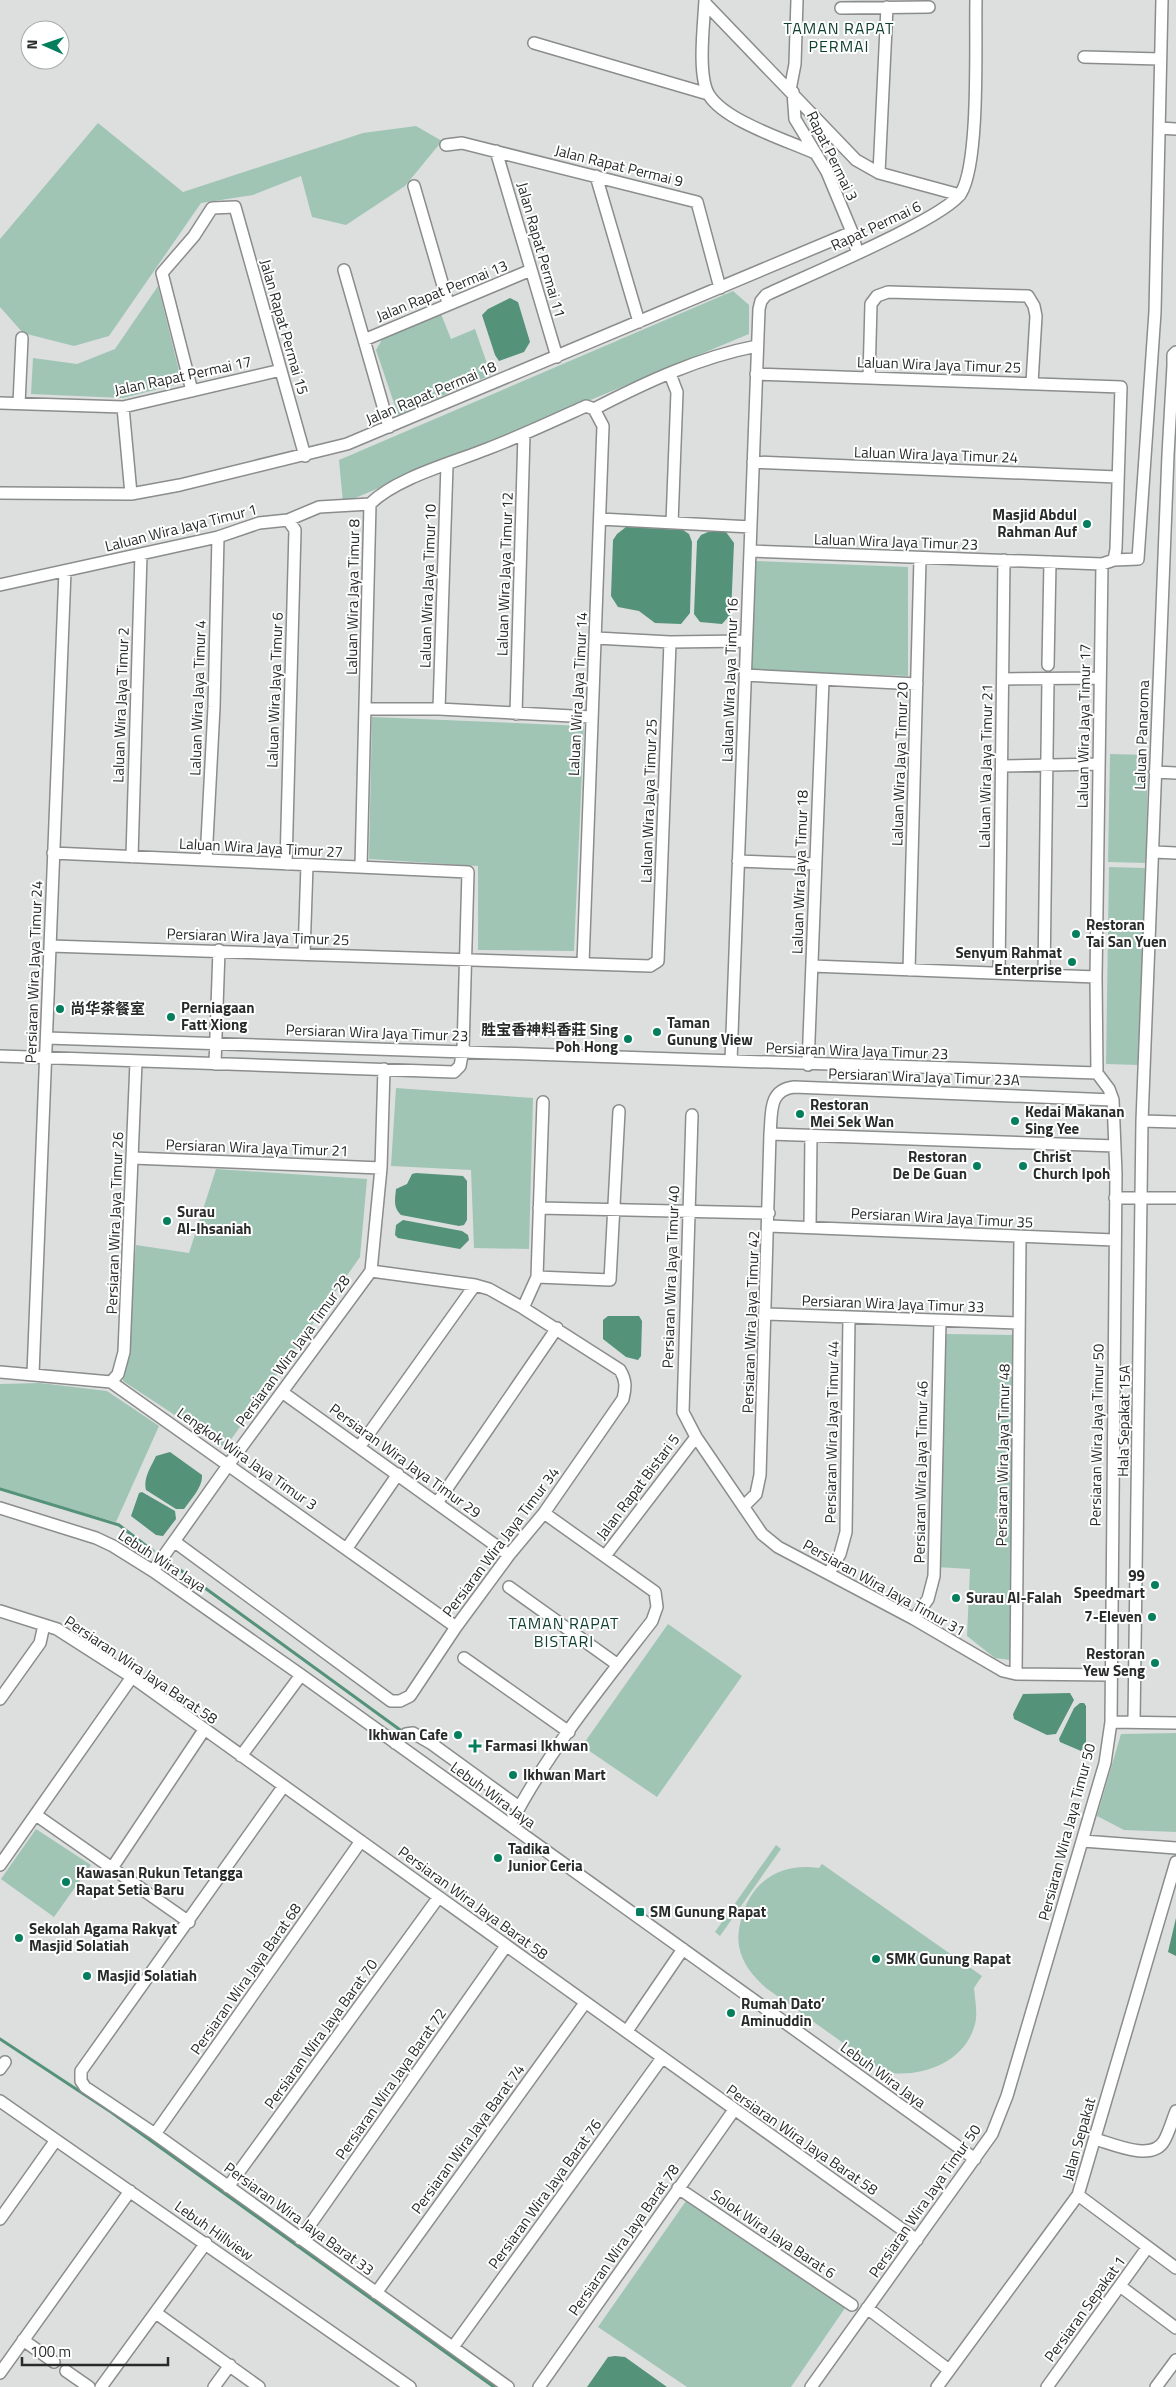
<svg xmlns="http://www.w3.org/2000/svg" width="1176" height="2387" font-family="'Titillium Web','Noto Sans SC',sans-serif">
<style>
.green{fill:#a0c5b5}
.water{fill:#549279}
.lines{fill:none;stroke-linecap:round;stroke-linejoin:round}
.stream{stroke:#549279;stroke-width:3}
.minor-casing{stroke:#8a8d8c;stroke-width:14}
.minor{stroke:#fff;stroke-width:11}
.poi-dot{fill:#047e5d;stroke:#fff;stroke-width:2}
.labels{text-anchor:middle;stroke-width:4;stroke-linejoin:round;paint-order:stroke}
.street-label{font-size:15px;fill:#292a2a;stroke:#fff}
.poi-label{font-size:15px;font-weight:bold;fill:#292a2a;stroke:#fff;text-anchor:start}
.neighbourhood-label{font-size:16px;letter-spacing:1px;fill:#0f4030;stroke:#fff}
</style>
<rect width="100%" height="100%" fill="#dcdfde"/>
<!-- green -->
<path class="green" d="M98 123 183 192 363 133 416 126 442 141 405 186 346 225 312 217 301 176 253 195 201 203 109 336 74 346 23 333 0 307V239Z
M158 286 182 383 123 398 31 394 33 358 77 364 115 349Z
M733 291 749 305V334L343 503 339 460Z
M441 314 451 339 475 329 491 375 398 415 376 350 384 336Z
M755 561 908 567V676L750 670Z
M372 717 584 726 574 951 478 950V866L369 859Z
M1110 754 1148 755 1146 863 1108 862Z
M1109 867 1145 868 1139 1065 1106 1064Z
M396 1088 533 1098 529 1249 474 1248 471 1170 391 1166Z
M216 1169 367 1179 360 1257 225 1448 123 1381 136 1245 189 1253Z
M946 1334 1013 1335 1010 1660 995 1658 967 1636 970 1569 936 1567Z
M40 1383 107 1391 159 1426 116 1522 0 1490V1384Z
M668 1624 742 1676 657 1797 582 1746Z
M1176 1733V1832L1124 1830 1097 1816 1121 1734Z
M36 1829 91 1865 54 1917 1 1879Z
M776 1845 781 1849 720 1936 715 1932Z
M822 1864 982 1976 974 1988C975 1999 977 2009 976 2019 969 2062 921 2079 884 2072L766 1988C755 1978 746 1968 741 1954 737 1942 738 1931 741 1920 750 1882 780 1862 819 1868Z
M686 2201 845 2308 791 2387H687L598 2327Z"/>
<!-- water -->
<path class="water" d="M510 298 518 302 530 342 524 352 499 361 495 355 482 315 488 309Z
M626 527 683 530 689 534 692 542 690 613 681 624 655 623 639 611 618 607 611 596 613 540 617 534Z
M708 532H726L734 543 731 614 722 624 700 622 694 614 697 541 701 535Z
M416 1173 463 1176 467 1181V1220L464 1225 459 1226 401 1215C393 1207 395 1200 396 1189L407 1184 412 1174Z
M403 1220 462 1231 468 1235 469 1240 460 1249 398 1238 395 1235 396 1225Z
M608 1316H639L642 1321 641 1356 638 1360 626 1357 603 1339V1320Z
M170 1452 202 1475C203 1487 191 1499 184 1509H176L146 1490C143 1478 151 1467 156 1456Z
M142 1492 175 1511 176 1519 163 1536 156 1535 131 1516 139 1493Z
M1070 1693 1074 1700 1056 1734 1047 1735 1014 1719 1013 1714 1023 1694Z
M1080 1703H1084L1086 1706V1745L1081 1751 1060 1742 1059 1739 1074 1708Z
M1176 1918V1956L1168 1952Z
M615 2356 625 2357 667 2387H587L608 2357Z"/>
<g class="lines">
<!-- stream -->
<path class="stream" d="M0 1489 119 1525 153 1551
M172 1564 403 1732
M0 2039 111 2112 494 2387"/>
<!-- minor casing -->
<g class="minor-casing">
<path id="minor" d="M705 0C704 23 697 76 709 95 725 121 786 140 815 153
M705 3 856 160 879 173 960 195
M841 8 929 7
M534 43 708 94
M1084 57 1160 59
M790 90 795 64 797 0
M793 92 795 119 827 172 852 232 857 252
M1159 128 1176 129
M446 145 462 143 697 202 720 288
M496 151 557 357
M879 173 887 7
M596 176 639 322
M414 186 448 303
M344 270 389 427
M364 340 531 270
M670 374 677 392 672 523
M756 374 1121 387 1116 549 1114 560 1102 564 1096 977 1097 1073
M869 378 871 304 877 296 888 292 1028 296 1034 306 1036 316 1032 383
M192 391 162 273 194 236 212 208 235 207 305 456
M0 403 123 407 281 370
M19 404 22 338
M123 407 131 494
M594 409C646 382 700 357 757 346
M753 462 1117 477
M0 493 131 494 180 485 347 444 852 232
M600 519 751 527
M750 551 1102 564
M1114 560 1138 559 1155 312 1162 0
M0 585 218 537 259 523 288 520 319 507 370 504
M596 638 670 642 746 641
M1048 665 1050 562
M745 675 917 684
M1003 679 1100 678
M365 709H439L591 717
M439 709 447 465
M516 714 524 434
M1002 766 1099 764
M1155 772 1176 773
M1154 852 1176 853
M132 857 141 554
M206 860 214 707 218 537
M738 861 816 864
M286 864 295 530 288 520
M361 867 370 504C396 478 452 463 487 449 521 436 553 421 586 406L594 409 603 426 583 963
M50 946 650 966 658 961 670 642
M304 954 307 865
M812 966 1096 977
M909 970 920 559
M999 973 1004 560
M1044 975 1048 680
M47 1038 1097 1073
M0 1056 454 1072 460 1066 463 1050 468 872 53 853
M731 1061 759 309 761 301 766 295C801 278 945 219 961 193 980 162 975 41 976 0
M215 1064 219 950
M808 1065 823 680
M692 1115 683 1412 696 1437 762 1534 778 1547 914 1619 1003 1671 1016 1674 1110 1675
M1142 1121 1176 1122
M770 1134 1115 1146
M133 1158 381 1168
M1115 1198H1176
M539 1208 769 1213
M769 1226 1114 1240
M810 1227 811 1135
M537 1277 610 1280 619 1111
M523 1308 537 1277 543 1102
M767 1314 1019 1323
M0 1372 111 1382 456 1627
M33 1374 65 571
M111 1382 118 1374 124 1352 136 1062
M282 1392 509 1555
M360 1446 475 1285
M437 1503 557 1328
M744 1506 756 1494 760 1475 770 1134C772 1113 768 1090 794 1087L1113 1100
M0 1508 96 1538 113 1546 153 1571 301 1675 975 2159
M175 1542 391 1701H400L410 1696 456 1627 509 1555 544 1513 623 1399C626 1387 626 1380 620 1370L523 1308 489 1289 475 1285 371 1271
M347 1548 398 1474
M605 1556 696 1437
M153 1571 229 1464 371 1271 381 1168 384 1069
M829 1573 840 1554 846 1532 849 1318
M509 1587 618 1665
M0 1611 57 1629 132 1677 917 2240
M914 1619 928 1599 934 1576 940 1321
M464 1658 569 1732
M1016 1674 1020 1237
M0 1699 40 1643 44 1625
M1111 1722 1176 1723
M1134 1722 1142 1121 1168 455 1173 366V355L1176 352
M395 1743 406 1734 413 1733 432 1744 519 1807
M241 1756 301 1675
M283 1787 81 2071V2081L85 2087 155 2134 508 2387
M36 1815 189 1922
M510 1825C546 1754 603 1684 652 1621L657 1607 655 1592 544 1513
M1083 1841 1176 1848
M0 1865 132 1677
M112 1868 204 1730
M627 2031 683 1949
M0 2069 5 2062
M0 2101 410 2387
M155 2134 361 1841
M1095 2139C1113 2144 1152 2162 1164 2141 1169 2132 1172 2121 1176 2111
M228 2187 438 1898
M678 2188 852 2305
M1078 2195 1176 2268
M0 2219 56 2140
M300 2239 506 1946
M1120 2286 1176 2328
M376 2293 585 2003
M867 2308 949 2370
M156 2313 259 2387
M23 2340 54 2362
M453 2347 662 2058
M66 2371 89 2387
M0 2373 130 2191
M101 2387 206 2243
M214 2387 230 2365
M539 2387 734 2110
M811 2387 992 2134 1007 2096 1105 1763 1111 1722 1116 1174 1113 1100 1109 1089 1097 1073
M937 2387 1078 2195 1176 1862
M1047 2387 1147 2248
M1156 2387 1176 2360"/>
</g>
<!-- minor -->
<use href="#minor" class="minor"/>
</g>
<!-- markers -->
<g class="poi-dot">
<circle cx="1087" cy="524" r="5"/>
<circle cx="1076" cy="934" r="5"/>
<circle cx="1072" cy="962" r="5"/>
<circle cx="60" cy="1009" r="5"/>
<circle cx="171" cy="1017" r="5"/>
<circle cx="657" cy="1032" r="5"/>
<circle cx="628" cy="1039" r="5"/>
<circle cx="800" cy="1114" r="5"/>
<circle cx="1015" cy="1121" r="5"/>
<circle cx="977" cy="1166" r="5"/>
<circle cx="1023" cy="1166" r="5"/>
<circle cx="167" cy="1221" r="5"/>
<circle cx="1155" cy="1585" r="5"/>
<circle cx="956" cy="1598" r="5"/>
<circle cx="1152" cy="1617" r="5"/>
<circle cx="1155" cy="1663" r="5"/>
<circle cx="458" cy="1735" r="5"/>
<path d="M472.5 1738.5h5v5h5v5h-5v5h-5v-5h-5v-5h5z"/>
<circle cx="513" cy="1775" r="5"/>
<circle cx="498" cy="1858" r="5"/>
<circle cx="66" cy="1882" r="5"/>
<rect x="635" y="1907" width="10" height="10" rx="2.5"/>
<circle cx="19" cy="1938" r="5"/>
<circle cx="876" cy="1959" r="5"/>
<circle cx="87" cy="1976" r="5"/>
<circle cx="731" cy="2013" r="5"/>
</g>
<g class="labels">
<!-- street labels -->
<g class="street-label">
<text transform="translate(832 156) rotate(64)" y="5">Rapat Permai 3</text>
<text transform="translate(619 166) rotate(14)" y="5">Jalan Rapat Permai 9</text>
<text transform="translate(876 226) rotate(-25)" y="5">Rapat Permai 6</text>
<text transform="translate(541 250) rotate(74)" y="5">Jalan Rapat Permai 11</text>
<text transform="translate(442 291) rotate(-22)" y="5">Jalan Rapat Permai 13</text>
<text transform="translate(284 327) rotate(74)" y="5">Jalan Rapat Permai 15</text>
<text transform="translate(939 365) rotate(2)" y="5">Laluan Wira Jaya Timur 25</text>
<text transform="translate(183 376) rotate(-12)" y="5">Jalan Rapat Permai 17</text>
<text transform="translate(431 393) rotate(-23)" y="5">Jalan Rapat Permai 18</text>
<text transform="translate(936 455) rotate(2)" y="5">Laluan Wira Jaya Timur 24</text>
<text transform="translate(181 528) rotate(-14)" y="5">Laluan Wira Jaya Timur 1</text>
<text transform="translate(896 542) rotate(2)" y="5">Laluan Wira Jaya Timur 23</text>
<text transform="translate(505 574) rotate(-88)" y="5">Laluan Wira Jaya Timur 12</text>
<text transform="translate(428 586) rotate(-88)" y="5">Laluan Wira Jaya Timur 10</text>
<text transform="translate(353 597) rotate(-89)" y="5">Laluan Wira Jaya Timur 8</text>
<text transform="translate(730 680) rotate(-88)" y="5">Laluan Wira Jaya Timur 16</text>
<text transform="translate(275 690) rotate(-88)" y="5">Laluan Wira Jaya Timur 6</text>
<text transform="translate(578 694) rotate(-87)" y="5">Laluan Wira Jaya Timur 14</text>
<text transform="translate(198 698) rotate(-88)" y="5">Laluan Wira Jaya Timur 4</text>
<text transform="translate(121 705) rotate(-88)" y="5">Laluan Wira Jaya Timur 2</text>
<text transform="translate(1084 726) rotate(-89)" y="5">Laluan Wira Jaya Timur 17</text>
<text transform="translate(1142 735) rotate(-88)" y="5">Laluan Panaroma</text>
<text transform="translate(900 764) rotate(-88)" y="5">Laluan Wira Jaya Timur 20</text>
<text transform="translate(986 766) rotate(-89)" y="5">Laluan Wira Jaya Timur 21</text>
<text transform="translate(649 801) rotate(-88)" y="5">Laluan Wira Jaya Timur 25</text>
<text transform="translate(261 848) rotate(3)" y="5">Laluan Wira Jaya Timur 27</text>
<text transform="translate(800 872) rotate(-88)" y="5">Laluan Wira Jaya Timur 18</text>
<text transform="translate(258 937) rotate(2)" y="5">Persiaran Wira Jaya Timur 25</text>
<text transform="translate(34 972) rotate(-88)" y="5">Persiaran Wira Jaya Timur 24</text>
<text transform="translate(377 1033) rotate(2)" y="5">Persiaran Wira Jaya Timur 23</text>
<text transform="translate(857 1051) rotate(2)" y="5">Persiaran Wira Jaya Timur 23</text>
<text transform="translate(924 1077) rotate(2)" y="5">Persiaran Wira Jaya Timur 23A</text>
<text transform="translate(257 1148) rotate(2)" y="5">Persiaran Wira Jaya Timur 21</text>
<text transform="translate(942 1218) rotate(3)" y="5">Persiaran Wira Jaya Timur 35</text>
<text transform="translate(115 1223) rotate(-88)" y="5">Persiaran Wira Jaya Timur 26</text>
<text transform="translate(671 1277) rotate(-88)" y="5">Persiaran Wira Jaya Timur 40</text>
<text transform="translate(893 1304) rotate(2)" y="5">Persiaran Wira Jaya Timur 33</text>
<text transform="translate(751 1322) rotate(-88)" y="5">Persiaran Wira Jaya Timur 42</text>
<text transform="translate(293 1351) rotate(-54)" y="5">Persiaran Wira Jaya Timur 28</text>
<text transform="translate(1124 1421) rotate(-89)" y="5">Hala Sepakat 15A</text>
<text transform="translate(832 1432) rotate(-89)" y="5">Persiaran Wira Jaya Timur 44</text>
<text transform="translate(1097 1435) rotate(-89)" y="5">Persiaran Wira Jaya Timur 50</text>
<text transform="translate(1003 1455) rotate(-89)" y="5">Persiaran Wira Jaya Timur 48</text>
<text transform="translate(247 1459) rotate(35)" y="5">Lengkok Wira Jaya Timur 3</text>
<text transform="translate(405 1461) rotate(36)" y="5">Persiaran Wira Jaya Timur 29</text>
<text transform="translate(921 1472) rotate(-89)" y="5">Persiaran Wira Jaya Timur 46</text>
<text transform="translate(638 1487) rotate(-53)" y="5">Jalan Rapat Bistari 5</text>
<text transform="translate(501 1542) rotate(-53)" y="5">Persiaran Wira Jaya Timur 34</text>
<text transform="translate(162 1561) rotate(33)" y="5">Lebuh Wira Jaya</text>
<text transform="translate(884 1588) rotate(29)" y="5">Persiaran Wira Jaya Timur 31</text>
<text transform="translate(141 1670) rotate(34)" y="5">Persiaran Wira Jaya Barat 58</text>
<text transform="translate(493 1795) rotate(36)" y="5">Lebuh Wira Jaya</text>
<text transform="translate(1067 1832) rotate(-75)" y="5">Persiaran Wira Jaya Timur 50</text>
<text transform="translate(473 1903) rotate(36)" y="5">Persiaran Wira Jaya Barat 58</text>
<text transform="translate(246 1979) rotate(-55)" y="5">Persiaran Wira Jaya Barat 68</text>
<text transform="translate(321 2034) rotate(-54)" y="5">Persiaran Wira Jaya Barat 70</text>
<text transform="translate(883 2075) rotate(36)" y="5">Lebuh Wira Jaya</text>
<text transform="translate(391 2084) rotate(-55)" y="5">Persiaran Wira Jaya Barat 72</text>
<text transform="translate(468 2139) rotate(-54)" y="5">Persiaran Wira Jaya Barat 74</text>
<text transform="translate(1079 2139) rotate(-74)" y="5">Jalan Sepakat</text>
<text transform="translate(802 2140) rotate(35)" y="5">Persiaran Wira Jaya Barat 58</text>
<text transform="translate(545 2194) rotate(-54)" y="5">Persiaran Wira Jaya Barat 76</text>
<text transform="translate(925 2201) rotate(-55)" y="5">Persiaran Wira Jaya Timur 50</text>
<text transform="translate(299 2219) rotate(36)" y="5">Persiaran Wira Jaya Barat 33</text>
<text transform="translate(214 2231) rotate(35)" y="5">Lebuh Hillview</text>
<text transform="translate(773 2234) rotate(34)" y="5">Solok Wira Jaya Barat 6</text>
<text transform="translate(624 2240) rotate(-55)" y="5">Persiaran Wira Jaya Barat 78</text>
<text transform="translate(1085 2309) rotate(-54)" y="5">Persiaran Sepakat 1</text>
</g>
<!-- poi labels -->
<g class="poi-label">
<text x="1077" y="520" text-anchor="end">Masjid Abdul<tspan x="1077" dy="17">Rahman Auf</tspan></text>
<text x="1086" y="930">Restoran<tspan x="1086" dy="17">Tai San Yuen</tspan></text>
<text x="1062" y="958" text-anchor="end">Senyum Rahmat<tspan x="1062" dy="17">Enterprise</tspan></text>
<text x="181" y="1013">Perniagaan<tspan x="181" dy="17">Fatt Xiong</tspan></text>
<text x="70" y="1014">尚华茶餐室</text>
<text x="667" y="1028">Taman<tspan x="667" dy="17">Gunung View</tspan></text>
<text x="618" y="1035" text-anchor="end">胜宝香神料香莊 Sing<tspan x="618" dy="17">Poh Hong</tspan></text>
<text x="810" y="1110">Restoran<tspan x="810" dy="17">Mei Sek Wan</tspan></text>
<text x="1025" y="1117">Kedai Makanan<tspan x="1025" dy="17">Sing Yee</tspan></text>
<text x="967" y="1162" text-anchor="end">Restoran<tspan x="967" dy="17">De De Guan</tspan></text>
<text x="1033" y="1162">Christ<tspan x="1033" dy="17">Church Ipoh</tspan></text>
<text x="177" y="1217">Surau<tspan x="177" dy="17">Al-Ihsaniah</tspan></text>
<text x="1145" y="1581" text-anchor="end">99<tspan x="1145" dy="17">Speedmart</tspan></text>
<text x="966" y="1603">Surau Al-Falah</text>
<text x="1142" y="1622" text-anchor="end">7-Eleven</text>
<text x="1145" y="1659" text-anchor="end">Restoran<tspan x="1145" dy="17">Yew Seng</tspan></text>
<text x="448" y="1740" text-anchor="end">Ikhwan Cafe</text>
<text x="485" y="1751">Farmasi Ikhwan</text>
<text x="523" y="1780">Ikhwan Mart</text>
<text x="508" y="1854">Tadika<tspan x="508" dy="17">Junior Ceria</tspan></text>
<text x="76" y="1878">Kawasan Rukun Tetangga<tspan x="76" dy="17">Rapat Setia Baru</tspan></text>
<text x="650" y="1917">SM Gunung Rapat</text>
<text x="29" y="1934">Sekolah Agama Rakyat<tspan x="29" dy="17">Masjid Solatiah</tspan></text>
<text x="886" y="1964">SMK Gunung Rapat</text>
<text x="97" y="1981">Masjid Solatiah</text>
<text x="741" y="2009">Rumah Dato’<tspan x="741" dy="17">Aminuddin</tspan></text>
</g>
<!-- neighbourhood labels -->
<g class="neighbourhood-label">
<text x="839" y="34">TAMAN RAPAT<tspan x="839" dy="18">PERMAI</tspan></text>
<text x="564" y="1629">TAMAN RAPAT<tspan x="564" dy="18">BISTARI</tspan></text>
</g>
</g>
<!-- north arrow -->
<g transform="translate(45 45) rotate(272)"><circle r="24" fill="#ffffff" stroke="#a9aaaa"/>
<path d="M0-4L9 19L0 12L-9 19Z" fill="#047e5d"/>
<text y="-8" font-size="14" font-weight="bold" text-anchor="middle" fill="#292a2a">N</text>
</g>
<!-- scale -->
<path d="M22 2357v8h146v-8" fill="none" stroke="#292a2a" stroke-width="2.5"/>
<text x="30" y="2357" font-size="15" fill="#292a2a" stroke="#ffffff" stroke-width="4" paint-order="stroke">100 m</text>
</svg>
